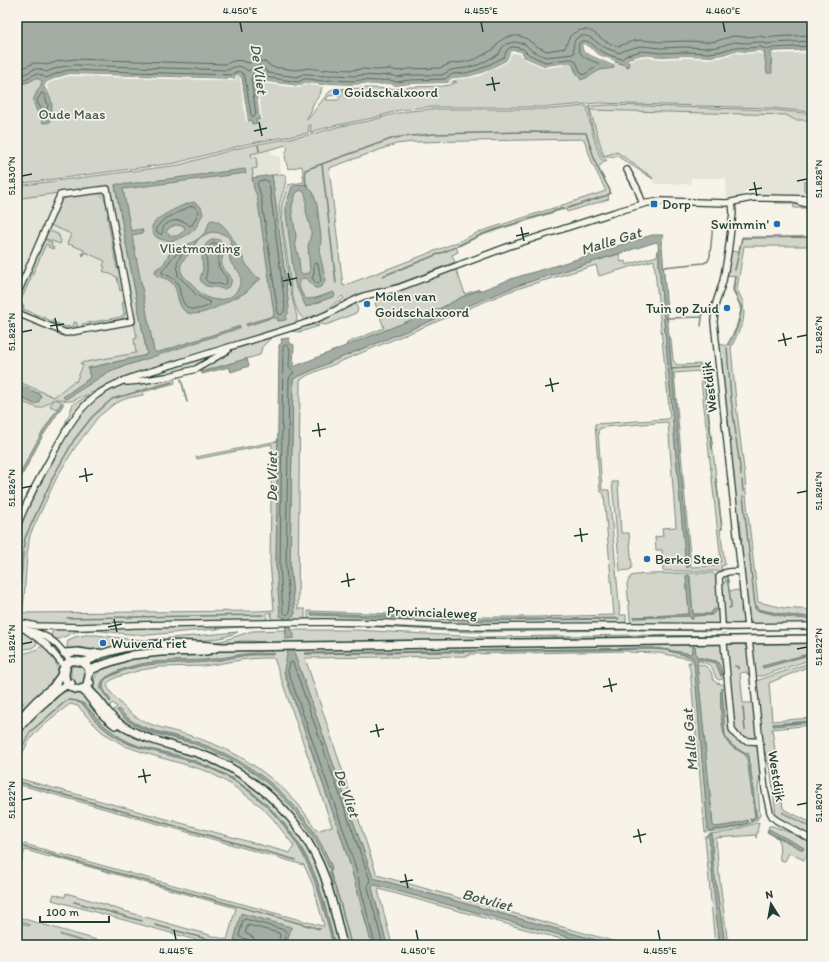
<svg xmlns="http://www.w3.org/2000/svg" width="829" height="962" font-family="Itim,sans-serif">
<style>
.built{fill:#e5e4d9}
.green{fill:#d3d5ca;stroke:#79897f;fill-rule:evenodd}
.water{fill:#a4ada3;stroke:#6f8077;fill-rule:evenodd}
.pier{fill:#f7f3e8}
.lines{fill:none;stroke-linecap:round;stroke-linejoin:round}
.shore{stroke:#546a60;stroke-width:1}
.stream{stroke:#6f8077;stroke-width:1.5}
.minor-tunnel{stroke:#cccfc4;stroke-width:5.5;stroke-dasharray:5.5 3;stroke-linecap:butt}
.minor-casing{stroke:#1f3d34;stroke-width:8}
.major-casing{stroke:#1f3d34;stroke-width:10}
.minor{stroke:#f7f3e8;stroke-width:5.5}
.major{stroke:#f7f3e8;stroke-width:7}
.ticks{fill:none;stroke:#1f3d34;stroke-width:1.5}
.poi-dot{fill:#1f6fb2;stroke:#f7f3e8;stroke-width:1.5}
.labels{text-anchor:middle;stroke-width:3.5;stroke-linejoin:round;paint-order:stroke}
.poi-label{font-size:14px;fill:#1f3d34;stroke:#f7f3e8;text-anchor:start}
.park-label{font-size:14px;fill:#435b52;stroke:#f7f3e8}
.street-label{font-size:14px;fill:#1f3d34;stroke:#f7f3e8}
.water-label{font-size:15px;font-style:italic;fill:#405950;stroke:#f7f3e8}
.neatline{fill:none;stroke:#1f3d34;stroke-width:1.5}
.ticks-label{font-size:10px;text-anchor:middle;fill:#1f3d34}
</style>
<rect width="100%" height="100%" fill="#f7f3e8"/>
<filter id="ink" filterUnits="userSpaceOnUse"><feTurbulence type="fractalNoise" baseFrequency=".025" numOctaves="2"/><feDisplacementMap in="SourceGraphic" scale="8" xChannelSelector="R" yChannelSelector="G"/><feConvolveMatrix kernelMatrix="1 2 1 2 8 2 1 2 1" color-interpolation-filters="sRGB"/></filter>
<g filter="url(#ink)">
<!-- built -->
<path class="built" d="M590 110 786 115 795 120H812V196L761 195 757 192V190H745L744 195 740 198 727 200 726 179 725 178H691V184H654L652 177 617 153 604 156Z
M270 150 272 155 280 156 281 174 252 178 247 154Z
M112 181 143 353 115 371 57 404 17 481V190Z"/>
<!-- green -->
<path class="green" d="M812 18V112L771 108 598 103 551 107H426L400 110 373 118 337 125 310 132 311 125H309L308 133 246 144 176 163 17 184V62L63 73 257 78H258L259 80 281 82 308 81 323 85 321 90V93L313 104 311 111 306 120 309 118 324 98 332 89 369 88 396 89 410 87 443 86 450 85 457 82H445L452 81 482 73 506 60 511 51 573 64 575 71 581 79 582 48 584 46 614 61 627 66 622 36ZM339 90H343V94L338 100H326L328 96 339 95Z
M611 105 775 110 812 114V120H795L786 115 590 110 604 156 617 152 652 177 653 179 617 156 604 158 602 157 592 127 589 107 590 106Z
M587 106C589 123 594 140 600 157L602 160H607L598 167 611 193 608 196 609 199 567 212 566 209 563 210 562 208 484 233 456 246 458 252 452 255 455 262 400 283 389 286 388 288 369 292 360 295 328 311 344 298 342 296C335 303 317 321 307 320 303 320 300 316 298 312 290 295 290 273 287 255 285 240 282 224 281 209L282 203 288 185 304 182 302 166 288 169C286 162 283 155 288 148L286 145 260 152 258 144 309 135 341 126 369 121 394 114 409 111 432 109H553ZM584 139 593 165 606 191 479 232 453 244 343 286 329 168 396 144 414 142Z
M257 144 259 152 251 154 252 158 256 157 257 168 252 169 253 175H252L258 195 276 317 278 318V321L286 316 288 308H289L272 175 283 174 286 176C286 189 280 196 279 208L290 289 297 317V320L294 324 105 387 72 401C66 402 61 398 55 399L64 403 59 410 50 406 54 399 42 407 38 408 17 400V396L34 404 40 394 17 384V381L54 397 74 381 76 382 83 365 80 363 136 353 134 339 137 338 109 186 22 198 19 205H17V186L179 165 235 149ZM115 185 154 356 109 371 64 397 90 378 88 368 143 356 147 354Z
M804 182H810L812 183V190L805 191 804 190Z
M98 193C107 198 107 206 109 215H107L117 269H119L123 287 122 290 120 291 117 277 103 271 105 267 103 266 105 261 85 252 83 256 82 255 84 250 69 244 68 245 67 244 71 235 69 233 50 225C54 216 57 201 67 197Z
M775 200H792L812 206V210L804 208H794L793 203H775Z
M51 231 59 235 58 236 60 237 59 238 61 240 60 244 44 238 47 232 49 233Z
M742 237H812V246H744L737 289 743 302 744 313 743 322 731 348 737 412 745 478 747 505 758 602 784 608 812 610V617L786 615 758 609 755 604H754L755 608 757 610 785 617 812 619V624H754L751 622 748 617 740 541H742L740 521H738L719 343 726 346 727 344 730 345 739 324 742 308 734 290 735 276 726 275 730 251 739 252Z
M44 239 52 243 51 246 54 248 53 249 48 247 49 245 46 244 22 298 21 299 19 296Z
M658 249H659V265L686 567H689L669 337 671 339 673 360 677 365 703 364 722 529H720L725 565 721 566 722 571H663L662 550H656L655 537 663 536 662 528 676 527 668 422 604 427 598 430 602 490H609L620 615H626V620L625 623 477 625 361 621C344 619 327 621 309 621L308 618V611L482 617H536L614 615 604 494 600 491 595 424 667 419 670 417 654 260 599 276 596 265 529 285 508 292 308 375 300 380 298 609H305V619L304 621 291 620 290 618 295 614 290 567 293 379 335 360 503 291 540 278 619 254 621 262 625 261 626 265 657 256ZM700 371 721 561 717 566 691 567 674 373Z
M456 269 465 294 479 289 480 290 462 297 441 308 348 346H346L347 343 384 328 375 303 377 302 376 300 388 292 421 282H426L427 280Z
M122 302H125C128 308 127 314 122 319L86 327H83L82 324 121 317 124 313Z
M355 302 358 310 356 313 326 325 313 323Z
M20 304 24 306 23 309 66 327 74 326V322L77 323V326L76 329 67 331 21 312 18 309V306Z
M310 324 319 326 300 332 289 331Z
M271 336 272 337 262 347 260 355 200 372 202 367 233 348Z
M226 350 197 366 180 372 131 381Z
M172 377 174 378 175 383 143 392V395L127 398 114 404 98 417 74 449 57 477 30 535 27 555 23 613 258 611 274 610 270 561 272 444 197 459 196 457 278 441 276 565 285 620 273 621 271 618V612L267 613V618L264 621 80 625 35 623 17 620V533L26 510 50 463 69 430 78 417 91 403 101 395 109 390 124 384Z
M101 390 58 439 69 415 73 404Z
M612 482H618L621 533H629L632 565 631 569 629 570 620 571Z
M695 573H713L716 577 719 625 633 624 631 622 630 619 627 584 631 576 636 575 648 574ZM686 576H690L693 614H710L717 610 712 615 693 616 691 619V616L634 618 635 617 689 614V612Z
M727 574 729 591 740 590 743 605 741 608V611L744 614V621L740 625H726V621H725L724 617 721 583 726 582 724 575Z
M316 624 382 625 485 630 492 629 620 628 720 629V631L639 630 469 632 376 627 313 625Z
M283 625 227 628 149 635 128 634 93 630 76 632 75 629Z
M56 628 74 629 75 632 59 639H54L51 637C51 633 53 630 56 628Z
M812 628V629L726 631V629Z
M17 630 24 633 37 640V644L32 648 17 650Z
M286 630V633H292L291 630H357L442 635 485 637 640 635 721 636 715 637 277 643 251 641H238V642L222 643 208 644V643L225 640 252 631Z
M238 632C208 646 174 638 142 642 127 643 114 648 100 651 92 653 78 650 69 649L67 646 68 641 70 639 75 637 86 635H96L128 639 148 640Z
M812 641V653L762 667 763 668 812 654V659L762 676H757L755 674 752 646 754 643Z
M722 643 725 677 722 679 719 680 716 678C711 665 713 665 698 661V659L716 663 721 676H722L718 662 716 661 697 657 696 655 695 647H692V653L691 654 653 648 306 653 305 654 651 649 665 650 692 657 694 661 708 830 711 831V830L730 828 748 823 715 827 713 826 697 664C705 665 710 667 712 675 712 677 713 679 714 681 716 684 722 683 725 686L732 734 738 741 744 743H753L756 745 758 749 761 768 758 788 760 815 757 820 748 824 727 830 705 832 690 669 688 662 691 663V659L659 653 629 652V651L469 654V656L305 658 377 875 627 945H614L373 878 294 652H289L287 657 284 672 344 845 351 868 372 945H346L313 846 251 778 133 730 111 712 117 707 113 703 107 708 94 689V681L96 675 102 670 111 665 137 657 228 650ZM256 653 275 654 248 655 205 662 150 664 125 670 105 679 104 681 103 688 111 701 110 702 101 689C100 679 108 676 116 672 145 658 176 663 207 660 224 659 239 654 256 653ZM262 658H274L332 826 317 831C311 822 305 813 298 804 282 786 262 770 242 758 229 750 214 744 200 739 168 727 140 729 117 699 113 695 108 690 107 684L110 681 117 677 141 670 158 667 204 666 247 659ZM721 688H722L725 736 730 744 749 756 756 816 751 821 750 819 754 818 755 816 747 757C743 751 734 750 729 744 720 735 720 700 721 688ZM117 710H119C122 713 126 717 130 720 147 731 168 733 187 739 253 760 307 803 332 869H330C324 856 317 842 309 829 283 791 244 760 200 745 173 737 134 734 117 710Z
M726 643C731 643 738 642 743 643 749 646 750 668 751 675L747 674V672L740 673 743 703H754C755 710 758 729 756 735 755 738 754 738 751 739 744 740 739 735 735 731Z
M40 647H44L56 663 59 673C55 680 48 684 42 690 32 698 23 707 17 718V702L21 705 24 703 17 697V655C25 652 33 653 40 647Z
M812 662V665L769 683 772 721 812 718V721L773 724 774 726 812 722V725L772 729 783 808 785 810 812 823V827L783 812 782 813 812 828V838L778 818 776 815 771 774 765 752 762 746 755 684 757 681 759 680Z
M75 666 85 667C90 676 85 686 74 683L71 679V667Z
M69 690C73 690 78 691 81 693 85 695 88 700 91 704 102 715 112 726 125 733 149 746 176 748 201 757 257 779 300 821 321 878 330 899 334 923 340 945H335C329 922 324 898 315 875 295 826 255 786 207 766 194 760 180 756 167 753 154 750 141 748 129 742 118 737 108 729 99 721 95 717 88 706 83 703 81 702 79 702 77 702 86 704 90 715 96 721 106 731 118 739 131 745 137 747 145 749 151 750 171 756 191 761 209 768 254 787 294 828 311 872 321 895 327 921 333 945H286L291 928 234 940 253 945H195L196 940 52 900 54 894 65 897 66 893 110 906V907L227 940 236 908 51 856 50 857 25 850 20 866 17 867V842L322 926H324L313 885 304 865 17 784V778L290 853 294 846 273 819 262 807 232 785 209 772 197 768 148 754 125 746 102 732 91 721 78 706 70 704C57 714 42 724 32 737 25 746 20 758 17 769V734L20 729C34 716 51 695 69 690Z
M759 822 756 838V835L716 838 719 874 728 945H725L713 864 712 835 711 834 709 836 712 872 720 945H715L705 837H707L709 834 728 832Z
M769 826H773L788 832 800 835 812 842V849L804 860 802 859 789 853 785 861 780 860 779 839 767 832ZM769 830 804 848 803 850 768 832Z
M373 885H377L597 945H583L379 889 378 890 392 945H387L372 888Z
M17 917 114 945H96L60 934V935L92 945H17V922L29 926 30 925 17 920Z"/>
<!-- water -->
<path class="water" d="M17 17H812V50L774 51 771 52V54L772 73H767L764 52 756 51 743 52 735 51 719 56 707 57 686 56 661 57 642 55 628 59 629 67 599 55 585 44 582 45 584 52 613 65 614 67V68L600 70 588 77 581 80 578 75 572 63 544 66 523 57 522 53C510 47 511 54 506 61L482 73 467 77 453 78 448 83H445L410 84 396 86 390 84 377 85 362 84 354 85 330 84 322 85 309 83 303 84 299 86 261 81 259 76 255 79 260 119 256 120 257 123 252 124 251 120 248 121 242 77H240L239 76 235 79 70 74C61 76 53 78 46 83 44 91 52 97 52 105 52 111 50 117 50 122L43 123C40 116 32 104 34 98 36 92 40 88 42 82L41 80 36 78 29 82 17 85Z
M245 169 246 173 123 189 131 231 142 229 143 233 132 235 154 351 156 352H159L240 326V328L110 371 66 399 63 397 90 378 88 368 143 356 147 354 115 185 117 184H128Z
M272 175 289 308 288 309V314L286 316V320L278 321V318H271L247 326 246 324 273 316 274 314 257 196 254 189 252 178Z
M307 184 309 188 313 192 317 205 321 237 320 256 323 268 325 280 324 283 322 286 318 288H315L309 281 305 278C294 280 301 293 306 299L316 298 333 292 334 293 335 296 306 307 295 284 286 213V205L292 187 295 185ZM301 190 304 192 306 197V211L311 230V235L308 246 310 272 309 273 302 274 300 272 299 259 295 243 296 235 292 212V206L296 193 299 191Z
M194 202 201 207 203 214C200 218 198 225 194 230 189 234 181 239 175 240 164 242 151 239 152 226 154 223 157 219 161 217 168 212 186 203 194 202ZM176 225 184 226 185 229C180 235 174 240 166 232L167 230 171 227Z
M211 220C234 220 244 277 260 278V280C252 283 252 288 246 292 242 295 237 297 232 299 222 305 197 319 186 312 175 305 180 289 171 282 167 278 162 278 157 276L155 272 156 269 163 265 171 251C181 248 200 241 206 231 208 228 208 225 209 222ZM213 232C243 236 224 249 231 263 233 267 237 269 239 272 242 276 241 282 239 287 231 304 210 303 198 291 195 289 194 286 192 284 189 280 185 279 183 275 177 267 183 260 189 254 193 250 194 246 197 241 201 236 207 233 213 232Z
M652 235H663L662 246 671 365 672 369 689 567H686L659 265V256L658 243 656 242 519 285 335 360 293 379 290 567 295 614 290 618 292 633 294 634V638L285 639V634L286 633 285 618 280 616 276 565 279 351V345L282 343 281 339 289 338V343L294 345 293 367 441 308 462 297 480 290H482L514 278 617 247V246Z
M213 239C219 239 223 241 225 246 226 252 220 259 222 265 225 274 235 274 230 286 221 292 222 287 214 287 206 286 204 287 200 279L203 269 202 259V252L207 243Z
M245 359H247L249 366 231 372 229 367 202 374V372Z
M17 384 40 394 41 397 38 403 34 404 17 396Z
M61 403 63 405 42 437 17 485V480C30 453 44 428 61 403Z
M689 575 693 614H710L714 609H716L717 610 712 615 693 616V619H691L690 616 634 618V617L689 614V612L686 576Z
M754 604H755L757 608 759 610 786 615 812 617V619L785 617 759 611 755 609Z
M311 613 397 616 462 619H552L619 618V619L489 621 311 615Z
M692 647H695L696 655 697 657 716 661C721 664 721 671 722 676H721L716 663 698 659 697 664 713 825 715 827C726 826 736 824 747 820L748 823 730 828 712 830 711 831 708 830 694 661 692 657 665 650 651 649 305 654V653L653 648 662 649 691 654 692 653Z
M288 650H293L294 652 373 878 614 945H597L375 885 372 886V888L387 945H372L351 868 344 845 285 673 284 669Z
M812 653V654L763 668 762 666Z
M244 654H275C267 656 257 654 248 655 234 657 220 661 206 662 175 665 144 660 115 674 112 675 107 677 105 680 99 687 107 695 111 701L110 702 101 689C100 680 106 677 113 674 144 658 171 662 204 660 218 659 231 656 244 654Z
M721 688H722L725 736C730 745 737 749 746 754L748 753 749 756 756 812 757 817 751 822 750 819 754 818 755 816 747 757C743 751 734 750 729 744 720 734 721 702 721 688Z
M77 701C86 703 94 716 101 723 109 730 119 737 129 742 142 748 158 751 172 754 184 757 196 761 207 766 259 787 299 831 318 884 325 903 329 925 335 945H333C327 921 321 895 311 872 293 827 254 786 209 768 196 763 182 758 168 755 152 751 137 748 122 740 111 735 101 727 93 718 90 714 86 707 82 704 80 703 79 702 77 701Z
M118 709C121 711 124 715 127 717 132 722 139 725 145 728 165 736 187 738 207 746 263 767 311 812 332 868L330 870C304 807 256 763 191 743 164 734 138 733 117 711Z
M812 721V722L773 726V724Z
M769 829 804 848 803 850 768 832Z
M710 834H712V835L713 864 725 945H720C715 909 712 872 709 835Z
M241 913 291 927 286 945H253L234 940Z"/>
<!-- pier -->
<path class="pier" d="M585 44 599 55 615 61 614 63 606 60 614 63 613 65 584 52 582 45Z
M812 50V52L804 53 774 54 773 52Z
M512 51H516L521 52 523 55V57L544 66 554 65 569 63 573 64 554 67 544 68 522 58 520 54 514 53 511 54 509 60 507 62 480 76 464 79 454 80 447 85 410 86 396 88 390 86 377 87 362 86 354 87 330 86 322 87 309 85H306L299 88 261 83 258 77 257 80 262 119H260L255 80V77L257 75 259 76 261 81 299 86 305 83H309L322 85 330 84 354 85 362 84 377 85 390 84 396 86 410 84 445 83H448L450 80 453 78 467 77 482 73 506 61 508 58 510 53Z
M735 51 746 52 761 51 763 52 764 55H762V54L758 53 746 54 735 53 720 58 707 59 686 58 661 59 642 57 630 60 628 62V59L642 55 661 57 686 56 711 57 723 55Z
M70 74 235 79 236 76 238 75 240 77H241L248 121 246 122 240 79 238 77 236 80 235 81 70 76 59 79 49 83 47 85 48 90V93L45 87V85L47 82 59 77Z"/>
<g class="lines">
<!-- shore -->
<path class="shore" d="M17 69 23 68 29 65 34 63H41L47 65 59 61 75 59 226 64C234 60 240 59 248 63L255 61H261L267 63 272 67 296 70 309 68 322 70 334 69 353 70 362 69 377 70 390 69 398 71 409 69 440 68 449 64 464 62 476 59 494 49 498 43 503 39 507 37 514 36H520L527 39 536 46 547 51 565 48C567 45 567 40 570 36 572 34 575 32 578 31 591 26 597 37 607 42 611 44 615 45 619 46L633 41 641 40 661 42 685 41 707 42 716 41 733 36 746 37 759 36 768 38 773 37 812 35
M17 76C19 75 22 75 24 74 35 71 33 65 46 72L60 67 75 65 228 70C237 65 240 65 248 71L254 67 259 66 264 68 268 73 297 77 303 74H309L322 76 334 75 354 76 361 75 377 76 390 75 397 77 409 75H442L451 70 465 68 478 65 499 54 502 48 506 44 515 42 525 44 532 51 546 57 573 54 574 52C572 43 575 34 586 36 592 37 597 43 602 46 608 49 614 51 620 53L625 50 641 46 661 48 685 47 707 48 718 47 734 42 746 43 759 42 768 44 773 43 812 41
M17 81C20 80 24 80 27 78 37 74 35 71 46 78L58 73 69 70 231 75C237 71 241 69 245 77L251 115 253 117 256 114 251 79 253 74 257 71 261 72 265 77 298 82 304 79H309L322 81 330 80 354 81 361 80 377 81 390 80 396 82 410 80 445 79 452 74 466 73 480 69 504 57 507 50 511 47H515L523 49 528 54 545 62 569 59H573L576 62 581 73 583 75 598 66 599 65 598 63C593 61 585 59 581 54 577 50 577 39 585 41 591 41 596 49 601 51 608 55 615 57 622 59L627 55 642 51 661 53 686 52 707 53 718 52 735 47 746 48 761 47 768 50 773 48 812 46
M42 93 44 94 48 105 47 113 45 114 43 113 37 101 39 97Z
M266 180 269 182 285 306 284 312 281 315 278 313 261 196 257 183 259 181Z
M193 206 197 208 199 212 192 225 190 226C184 218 168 219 163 228 163 229 162 234 162 234H160L157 232 156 228 163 220 189 207Z
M214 243 218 244 222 247C221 253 217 258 218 263 219 272 228 275 227 283L223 285 216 283H209L205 279C206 276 207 273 207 269 208 259 201 250 214 243Z
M179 253H181V255L177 263 178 276 187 284 196 295 210 302V304L209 306C193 311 185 313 180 293 180 289 179 285 176 281 172 277 167 275 162 273V271C169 265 170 256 179 253Z
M315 263 318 264 321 281 318 284 316 283 312 278 314 273V265Z
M286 345 290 348 289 367 294 373 290 376 289 380 286 567 290 612 287 615 283 612 280 565 283 353V347Z
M251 945 249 940 240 937 239 936 243 920 245 919 285 930 286 932 283 945
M256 945C255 937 251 936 245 933L248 925 279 933 280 935 278 945
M375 945 357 873 348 843 288 671 290 663 291 662 293 663 370 880 368 885V888L383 945"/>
<!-- stream -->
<path class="stream" d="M322 164 336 283
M306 186 305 170 394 138 401 137 433 134 531 132 586 133 597 167 610 190V193L608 195 568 208
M663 267 704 263 708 261 710 256 713 223
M735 270 742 238 812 237
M383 276 456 247 479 236 496 230 563 209
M666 318 702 317
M701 326 703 310
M728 344 736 329 741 311 740 305 733 290 735 276
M727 348 731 399 736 435
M671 369 700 367 703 368 712 449
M181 379 187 402
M736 438 741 475
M716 479 722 529
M742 480 743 492
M743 496 755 606
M727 576 731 604V607L729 608
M19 613 23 551 25 538 54 475 74 440 92 417 112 399 172 382
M67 618 263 615
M735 666 738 667V669
M743 707 745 730
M17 756 30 732 66 701 69 700 77 701
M19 782 296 860
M24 847 320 929
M331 869 330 872 340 902 351 945
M74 902 142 921
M155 925 229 945"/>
<!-- minor-tunnel -->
<path class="minor-tunnel" d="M722 624 724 644"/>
<!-- minor casing -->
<g class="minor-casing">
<path id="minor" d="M627 170 637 188 643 204
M795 200 800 202 812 205
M732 202 733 213 728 253 723 281 715 306 714 322 747 627
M17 295 60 195 107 189 132 321 66 333 17 313
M127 382 139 381 166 377 196 369 228 350
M17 527C25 504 37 482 49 461 61 439 74 413 94 397 117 379 151 372 178 363 222 349 266 336 309 322L328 314 353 301 364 296 398 288 507 247 615 212 647 203 661 201 727 203 752 198H764L812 199
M17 622 36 626 81 627 135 625 323 622 384 623 445 626 484 627 634 626 736 627 812 626
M722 624 719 577C724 570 733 572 741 571
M17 627C32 632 42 632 55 643 61 648 65 656 72 661
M27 631 46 644 64 666
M749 639 765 790 770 812 772 816 776 820 812 840
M724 644 732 729C737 741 748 742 759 741"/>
</g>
<!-- major casing -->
<g class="major-casing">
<path id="major" d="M64 653 78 652 91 654 99 653
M82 662C88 662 94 658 99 655 107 652 115 650 123 648 155 642 190 644 222 647L812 639
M66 669C61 686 78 697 90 683
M89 673 93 669 102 665 132 655 161 652 207 651 216 648
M53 687C56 682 57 681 60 677 62 675 61 672 63 669 65 663 71 660 77 661 85 662 90 667 89 675 89 679 86 682 88 687 89 691 94 695 97 698 103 705 108 713 114 719 138 740 174 745 203 755 258 776 303 820 324 875 332 898 337 922 343 945
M81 689 85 692 103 715 115 725
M21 718C31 705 43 694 56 685
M17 731C29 714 41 706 55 693 60 689 65 685 71 683"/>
</g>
<!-- minor -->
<use href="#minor" class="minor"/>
<!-- major -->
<use href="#major" class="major"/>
</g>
</g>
<!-- ticks -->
<path class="ticks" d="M240 22 242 32M481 22 483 32M723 22 725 32M492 77 495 91M486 85 500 83M259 122 262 136M254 131 267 128M22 176 32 174M797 181 807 179M754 182 757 196M749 190 762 188M521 227 524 241M516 236 529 233M288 273 291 286M283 281 297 278M55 318 58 332M50 326 64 324M22 332 32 330M783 333 786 346M797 337 807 335M778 341 792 338M550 378 553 392M545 386 559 383M318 423 320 437M312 431 326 429M85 468 87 482M79 477 93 474M22 488 32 486M797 493 807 491M580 528 582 542M574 536 588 534M347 573 349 587M341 582 355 579M114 619 117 632M108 627 122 624M22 644 32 642M797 649 807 647M609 678 612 692M603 687 617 684M376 724 379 737M370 732 384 729M143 769 146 783M138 777 151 775M22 800 32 798M797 805 807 803M638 829 641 843M633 837 646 834M405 874 408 888M400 882 413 880M174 930 176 940M416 930 418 940M658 930 660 940"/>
<!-- markers -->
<g class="poi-dot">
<circle cx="336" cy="92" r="4"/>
<rect x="650" y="200" width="8" height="8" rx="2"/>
<circle cx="777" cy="224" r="4"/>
<circle cx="367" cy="304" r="4"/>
<circle cx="727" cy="308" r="4"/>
<circle cx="647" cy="559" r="4"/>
<circle cx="103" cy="643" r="4"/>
</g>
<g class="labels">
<!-- poi labels -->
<g class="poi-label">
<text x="344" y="97">Goidschalxoord</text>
<text x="662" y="209">Dorp</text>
<text x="769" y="229" text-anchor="end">Swimmin'</text>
<text x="375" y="301">Molen van<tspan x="375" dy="16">Goidschalxoord</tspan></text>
<text x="719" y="313" text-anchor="end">Tuin op Zuid</text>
<text x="655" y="564">Berke Stee</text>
<text x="111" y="648">Wuivend riet</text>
</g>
<!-- park labels -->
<g class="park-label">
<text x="72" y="119">Oude Maas</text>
<text x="200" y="253">Vlietmonding</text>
</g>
<!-- street labels -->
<g class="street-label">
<text transform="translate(709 387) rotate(-97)" y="5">Westdijk</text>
<text transform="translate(432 612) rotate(2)" y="5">Provincialeweg</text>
<text transform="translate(777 776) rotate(81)" y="5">Westdijk</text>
</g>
<!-- water labels -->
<g class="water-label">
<text transform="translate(259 69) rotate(82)" y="5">De Vliet</text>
<text transform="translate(611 241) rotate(-17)" y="5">Malle Gat</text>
<text transform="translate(272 477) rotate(-90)" y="5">De Vliet</text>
<text transform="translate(690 740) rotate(-95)" y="5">Malle Gat</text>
<text transform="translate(347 793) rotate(71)" y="5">De Vliet</text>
<text transform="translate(487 900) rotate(15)" y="5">Botvliet</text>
</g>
</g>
<!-- margin -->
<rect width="829" height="962" fill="none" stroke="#f7f3e8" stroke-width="44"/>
<!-- north arrow -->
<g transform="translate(771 904) rotate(349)" stroke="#f7f3e8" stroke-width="3" paint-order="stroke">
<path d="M0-3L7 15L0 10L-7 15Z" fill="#1f3d34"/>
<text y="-6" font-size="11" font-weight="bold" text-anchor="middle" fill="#1f3d34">N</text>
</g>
<!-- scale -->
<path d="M40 916v6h69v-6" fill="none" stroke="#1f3d34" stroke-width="2"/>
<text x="46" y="916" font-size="12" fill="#1f3d34" stroke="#f7f3e8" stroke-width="3" paint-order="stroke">100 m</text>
<rect x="22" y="22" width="785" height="918" class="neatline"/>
<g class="ticks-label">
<text x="240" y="14">4.450°E</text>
<text x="481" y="14">4.455°E</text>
<text x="723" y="14">4.460°E</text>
<text transform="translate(11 176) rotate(-90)" y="4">51.830°N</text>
<text transform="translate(818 179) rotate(-90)" y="4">51.828°N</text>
<text transform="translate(11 332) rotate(-90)" y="4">51.828°N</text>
<text transform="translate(818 335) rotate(-90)" y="4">51.826°N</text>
<text transform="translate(11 488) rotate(-90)" y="4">51.826°N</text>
<text transform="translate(818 491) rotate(-90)" y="4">51.824°N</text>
<text transform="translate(11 644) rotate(-90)" y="4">51.824°N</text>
<text transform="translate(818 647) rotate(-90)" y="4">51.822°N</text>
<text transform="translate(11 800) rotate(-90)" y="4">51.822°N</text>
<text transform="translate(818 803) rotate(-90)" y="4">51.820°N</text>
<text x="176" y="954">4.445°E</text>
<text x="418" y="954">4.450°E</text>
<text x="660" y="954">4.455°E</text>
</g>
</svg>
